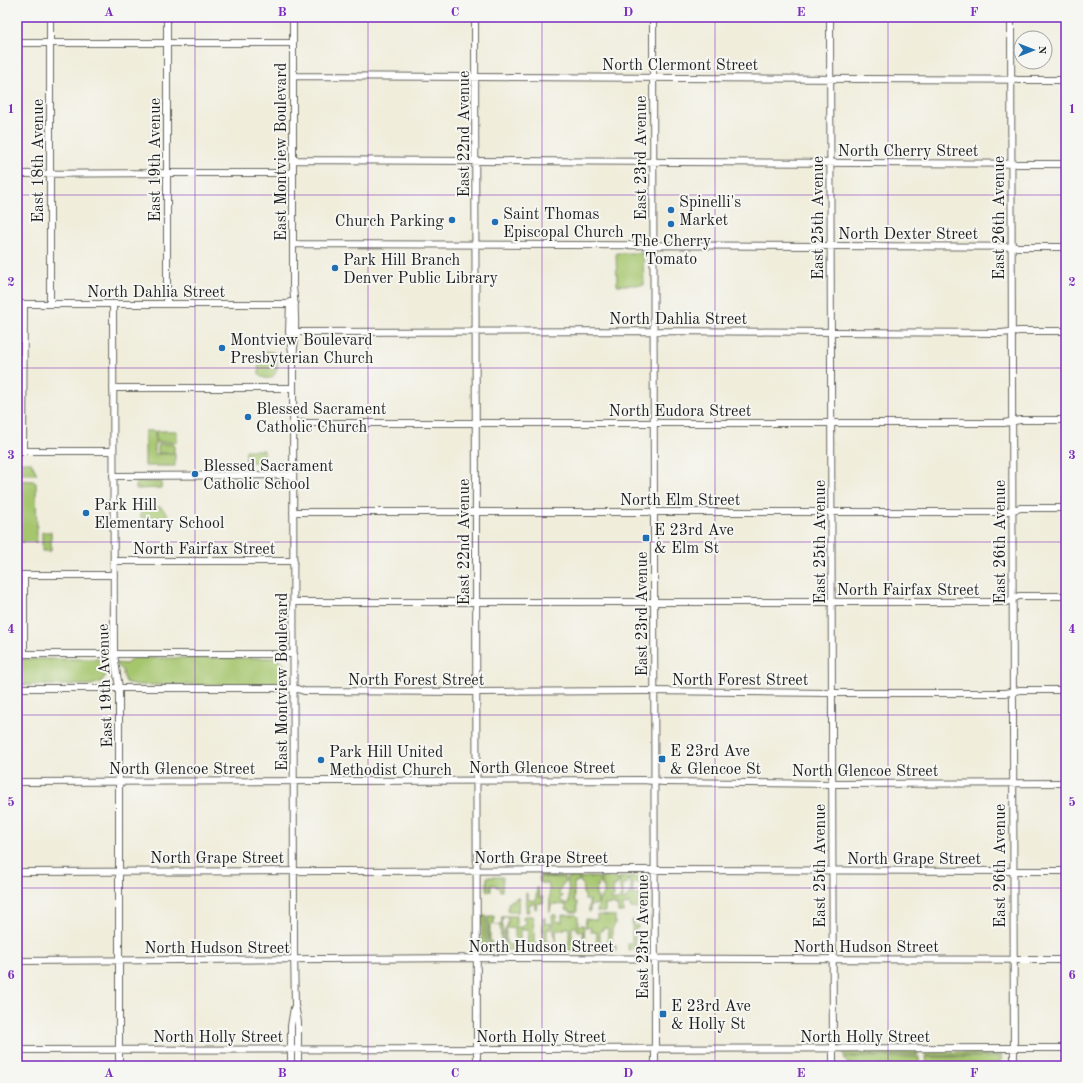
<svg xmlns="http://www.w3.org/2000/svg" width="1083" height="1083" font-family="'Old Standard TT',serif">
<style>
.green{fill:#a6c66e;stroke:#617145;fill-rule:evenodd}
.lines{fill:none;stroke-linecap:round;stroke-linejoin:round}
.minor-casing{stroke:#66655f;stroke-width:8}
.minor{stroke:#fff;stroke-width:6}
.grid{fill:none;stroke:#7b2cbf;stroke-width:1;stroke-opacity:0.55}
.poi-dot{fill:#1f6fb2;stroke:#f6f6f2;stroke-width:1.5}
.labels{text-anchor:middle;stroke-width:4;stroke-linejoin:round;paint-order:stroke}
.street-label{font-size:16px;fill:#1c1c1c;stroke:#f6f6f2}
.poi-label{font-size:16px;fill:#1c1c1c;stroke:#f6f6f2;text-anchor:start}
.neatline{fill:none;stroke:#7b2cbf;stroke-width:1.5}
.grid-label{font-size:13px;text-anchor:middle;font-weight:bold;fill:#7b2cbf}
</style>
<rect width="100%" height="100%" fill="#f6f6f2"/>
<filter id="ink" filterUnits="userSpaceOnUse"><feTurbulence type="fractalNoise" baseFrequency=".025" numOctaves="2"/><feDisplacementMap in="SourceGraphic" scale="8" xChannelSelector="R" yChannelSelector="G"/><feConvolveMatrix kernelMatrix="1 2 1 2 8 2 1 2 1" color-interpolation-filters="sRGB"/></filter>
<filter id="wash" filterUnits="userSpaceOnUse"><feTurbulence type="fractalNoise" baseFrequency=".012" numOctaves="4" result="noise"/><feDisplacementMap in="SourceGraphic" scale="16" xChannelSelector="R" yChannelSelector="G"/><feGaussianBlur stdDeviation="0.9" result="paint"/><feColorMatrix in="noise" values="0 0 0 0 0 0 0 0 0 0 0 0 0 0 0 0 0 1.4 0 .05"/><feComposite in="paint" operator="in"/></filter>
<g filter="url(#wash)">
<rect width="100%" height="100%" fill="#f0eddb"/>
<!-- green -->
<path class="green" d="M616 253H643L644 285H617Z
M266 351 273 352C281 361 278 386 260 376L259 373 258 363C266 363 266 357 266 351Z
M145 431H155V454H175V466H145Z
M156 431H177V442H156Z
M158 444H174V453H158Z
M246 450H264V462H246Z
M17 462H31L37 474H17Z
M17 480 33 481 36 483 37 542H17Z
M136 482H162L161 488 136 489Z
M161 507 168 514V518H141V508Z
M42 532H51V551H42Z
M136 658H273C292 661 288 681 271 685H132L126 682 123 675V671L115 663 126 664 132 659Z
M17 659H98L106 666 107 674 102 681 92 685H17Z
M540 873H579V876H540Z
M487 877H503L502 891H500L499 887H496V885H491V891L487 892Z
M539 877 565 878V883L562 884 561 891 559 892V895L563 896 561 898 560 900 565 903V905L553 904 551 906 550 912 549 886 548 883H540Z
M579 877V881L574 883V901L577 902V912H570V910H566V903H569C569 897 569 890 568 884L567 883V878Z
M589 877 600 878V884H598V888H596V897H598V903L596 905H590V912H589V900H585V895L583 894V884L580 882V878Z
M601 877 618 878V884H616V886H613L614 897 611 898 612 900H619L621 895 619 878 628 877 627 884H624L623 886V900H625L626 898H628V895H631V883L629 882V877H638L639 883 633 884V895H644V887L641 886 640 879V877H646L645 912 640 909 631 908 629 904 623 905V912H618V906H615V904L605 905V912H597L599 900H600L601 896 604 895V886H602Z
M537 888H538L539 894H540L539 897H543V903H537L536 909H535V904H529V912H526V893H527V899L535 901 536 898Z
M516 898H519L518 912H508V903L511 902V900H515Z
M552 915H556V921L562 922V915H576L578 917V925H583L586 943 590 945V950H578V945L581 944V942H583V932L577 931V927H572V942L577 945V950H565V945L569 944V928H564V930H556V941H555C555 932 552 925 552 915Z
M597 915 615 916V925L612 929V944L616 946V950H605V945L607 944 608 930 607 928H603V930H600V942L604 945 603 950H592V945L596 944 597 935 596 932H591V928L585 927 586 919 597 920Z
M484 916H486V950H482V917Z
M488 916H494V924L490 925V942H492V945L495 946V950H488Z
M502 916H516V927H522L523 925 525 924V919H522L524 916H533C534 925 534 932 534 942L535 944H539L536 947V950H513V945L515 942V929L508 928 506 929V942L508 944 511 945 512 950H505L504 933 508 923V917H502L503 941H501L500 925H496L502 924ZM520 930H528L527 944H520Z
M543 918H545V924L551 923V929H547V942H550L552 945 551 950H537L540 942 543 941Z
M632 920H634V925L638 926V928L635 929V945H636V950H628V944H632Z
M844 1052H918V1055L844 1056Z
M926 1052H1001L1002 1055 926 1056Z
M844 1057H919V1066H849Z
M926 1057H1002L999 1066H927Z"/>
</g>
<g filter="url(#ink)">
<g class="lines">
<!-- minor casing -->
<g class="minor-casing">
<path id="minor" d="M167 17V304
M293 17V286C296 311 296 334 293 359L294 951 295 1005 298 1022V1066
M475 17 477 1066
M653 17 655 1066
M830 17 833 1066
M1011 17 1014 1066
M17 43H293
M293 76 1066 80
M293 160 1066 164
M17 174 167 173H293
M293 244 1066 247
M290 302 289 332 292 352
M17 304H295
M50 304V17
M113 304 114 654 119 688V1066
M289 332 654 331 1001 333 1019 331H1066
M113 388H293
M293 423H1004L1020 420H1066
M17 451H113
M23 451 24 304
M113 476 293 475
M293 512H1003L1021 508H1066
M114 561H294
M17 575H114
M294 602H1006L1019 596H1066
M17 654H294
M24 654V575
M17 688H294L304 691 477 692 646 691 832 693H1005L1020 690H1066
M17 782 643 780 664 782 832 784 1066 783
M17 872 646 870 1066 871
M17 961 477 958 1066 960
M17 1050 1066 1048
M291 1066V1026L294 1008"/>
</g>
<!-- minor -->
<use href="#minor" class="minor"/>
</g>
</g>
<!-- grid -->
<path class="grid" d="M195 17V1066M368 17V1066M542 17V1066M715 17V1066M888 17V1066M17 195H1066M17 368H1066M17 542H1066M17 715H1066M17 888H1066"/>
<!-- markers -->
<g class="poi-dot">
<circle cx="671" cy="210" r="4"/>
<circle cx="452" cy="220" r="4"/>
<circle cx="495" cy="222" r="4"/>
<circle cx="671" cy="224" r="4"/>
<circle cx="335" cy="268" r="4"/>
<circle cx="222" cy="348" r="4"/>
<circle cx="248" cy="417" r="4"/>
<circle cx="195" cy="474" r="4"/>
<circle cx="86" cy="513" r="4"/>
<rect x="642" y="534" width="8" height="8" rx="2"/>
<rect x="658" y="755" width="8" height="8" rx="2"/>
<circle cx="321" cy="760" r="4"/>
<rect x="659" y="1010" width="8" height="8" rx="2"/>
</g>
<g class="labels">
<!-- street labels -->
<g class="street-label">
<text x="680" y="70">North Clermont Street</text>
<text transform="translate(463 134) rotate(-90)" y="6">East 22nd Avenue</text>
<text x="908" y="156">North Cherry Street</text>
<text transform="translate(280 152) rotate(-90)" y="6">East Montview Boulevard</text>
<text transform="translate(640 158) rotate(-90)" y="6">East 23rd Avenue</text>
<text transform="translate(154 160) rotate(-90)" y="6">East 19th Avenue</text>
<text transform="translate(37 161) rotate(-90)" y="6">East 18th Avenue</text>
<text transform="translate(817 218) rotate(-90)" y="6">East 25th Avenue</text>
<text transform="translate(998 218) rotate(-90)" y="6">East 26th Avenue</text>
<text x="908" y="239">North Dexter Street</text>
<text x="156" y="297">North Dahlia Street</text>
<text x="678" y="324">North Dahlia Street</text>
<text x="680" y="416">North Eudora Street</text>
<text x="680" y="505">North Elm Street</text>
<text transform="translate(463 542) rotate(-90)" y="6">East 22nd Avenue</text>
<text transform="translate(819 542) rotate(-90)" y="6">East 25th Avenue</text>
<text transform="translate(999 542) rotate(-90)" y="6">East 26th Avenue</text>
<text x="204" y="554">North Fairfax Street</text>
<text x="908" y="595">North Fairfax Street</text>
<text transform="translate(641 614) rotate(-90)" y="6">East 23rd Avenue</text>
<text x="416" y="685">North Forest Street</text>
<text x="740" y="685">North Forest Street</text>
<text transform="translate(281 682) rotate(-90)" y="6">East Montview Boulevard</text>
<text transform="translate(104 686) rotate(-92)" y="6">East 19th Avenue</text>
<text x="542" y="773">North Glencoe Street</text>
<text x="182" y="774">North Glencoe Street</text>
<text x="865" y="776">North Glencoe Street</text>
<text x="217" y="863">North Grape Street</text>
<text x="541" y="863">North Grape Street</text>
<text x="914" y="864">North Grape Street</text>
<text transform="translate(819 866) rotate(-90)" y="6">East 25th Avenue</text>
<text transform="translate(999 866) rotate(-90)" y="6">East 26th Avenue</text>
<text transform="translate(642 937) rotate(-90)" y="6">East 23rd Avenue</text>
<text x="541" y="952">North Hudson Street</text>
<text x="866" y="952">North Hudson Street</text>
<text x="217" y="953">North Hudson Street</text>
<text x="218" y="1042">North Holly Street</text>
<text x="541" y="1042">North Holly Street</text>
<text x="865" y="1042">North Holly Street</text>
</g>
<!-- poi labels -->
<g class="poi-label">
<text x="679" y="207">Spinelli's<tspan x="679" dy="18">Market</tspan></text>
<text x="503" y="219">Saint Thomas<tspan x="503" dy="18">Episcopal Church</tspan></text>
<text x="444" y="226" text-anchor="end">Church Parking</text>
<text x="671" y="246" text-anchor="middle">The Cherry<tspan x="671" dy="18">Tomato</tspan></text>
<text x="343" y="265">Park Hill Branch<tspan x="343" dy="18">Denver Public Library</tspan></text>
<text x="230" y="345">Montview Boulevard<tspan x="230" dy="18">Presbyterian Church</tspan></text>
<text x="256" y="414">Blessed Sacrament<tspan x="256" dy="18">Catholic Church</tspan></text>
<text x="203" y="471">Blessed Sacrament<tspan x="203" dy="18">Catholic School</tspan></text>
<text x="94" y="510">Park Hill<tspan x="94" dy="18">Elementary School</tspan></text>
<text x="654" y="535">E 23rd Ave<tspan x="654" dy="18">&amp; Elm St</tspan></text>
<text x="670" y="756">E 23rd Ave<tspan x="670" dy="18">&amp; Glencoe St</tspan></text>
<text x="329" y="757">Park Hill United<tspan x="329" dy="18">Methodist Church</tspan></text>
<text x="671" y="1011">E 23rd Ave<tspan x="671" dy="18">&amp; Holly St</tspan></text>
</g>
</g>
<!-- margin -->
<rect width="1083" height="1083" fill="none" stroke="#f6f6f2" stroke-width="44"/>
<!-- north arrow -->
<g transform="translate(1033 50) rotate(90)"><circle r="19" fill="#f6f6f2" stroke="#9f9f9c"/>
<path d="M0-3L7 15L0 10L-7 15Z" fill="#1f6fb2"/>
<text y="-6" font-size="11" font-weight="bold" text-anchor="middle" fill="#1c1c1c">N</text>
</g>
<rect x="22" y="22" width="1039" height="1039" class="neatline"/>
<g class="grid-label">
<text x="109" y="16">A</text>
<text x="282" y="16">B</text>
<text x="455" y="16">C</text>
<text x="628" y="16">D</text>
<text x="801" y="16">E</text>
<text x="974" y="16">F</text>
<text x="11" y="113">1</text>
<text x="1072" y="113">1</text>
<text x="11" y="286">2</text>
<text x="1072" y="286">2</text>
<text x="11" y="459">3</text>
<text x="1072" y="459">3</text>
<text x="11" y="633">4</text>
<text x="1072" y="633">4</text>
<text x="11" y="806">5</text>
<text x="1072" y="806">5</text>
<text x="11" y="979">6</text>
<text x="1072" y="979">6</text>
<text x="109" y="1077">A</text>
<text x="282" y="1077">B</text>
<text x="455" y="1077">C</text>
<text x="628" y="1077">D</text>
<text x="801" y="1077">E</text>
<text x="974" y="1077">F</text>
</g>
</svg>
